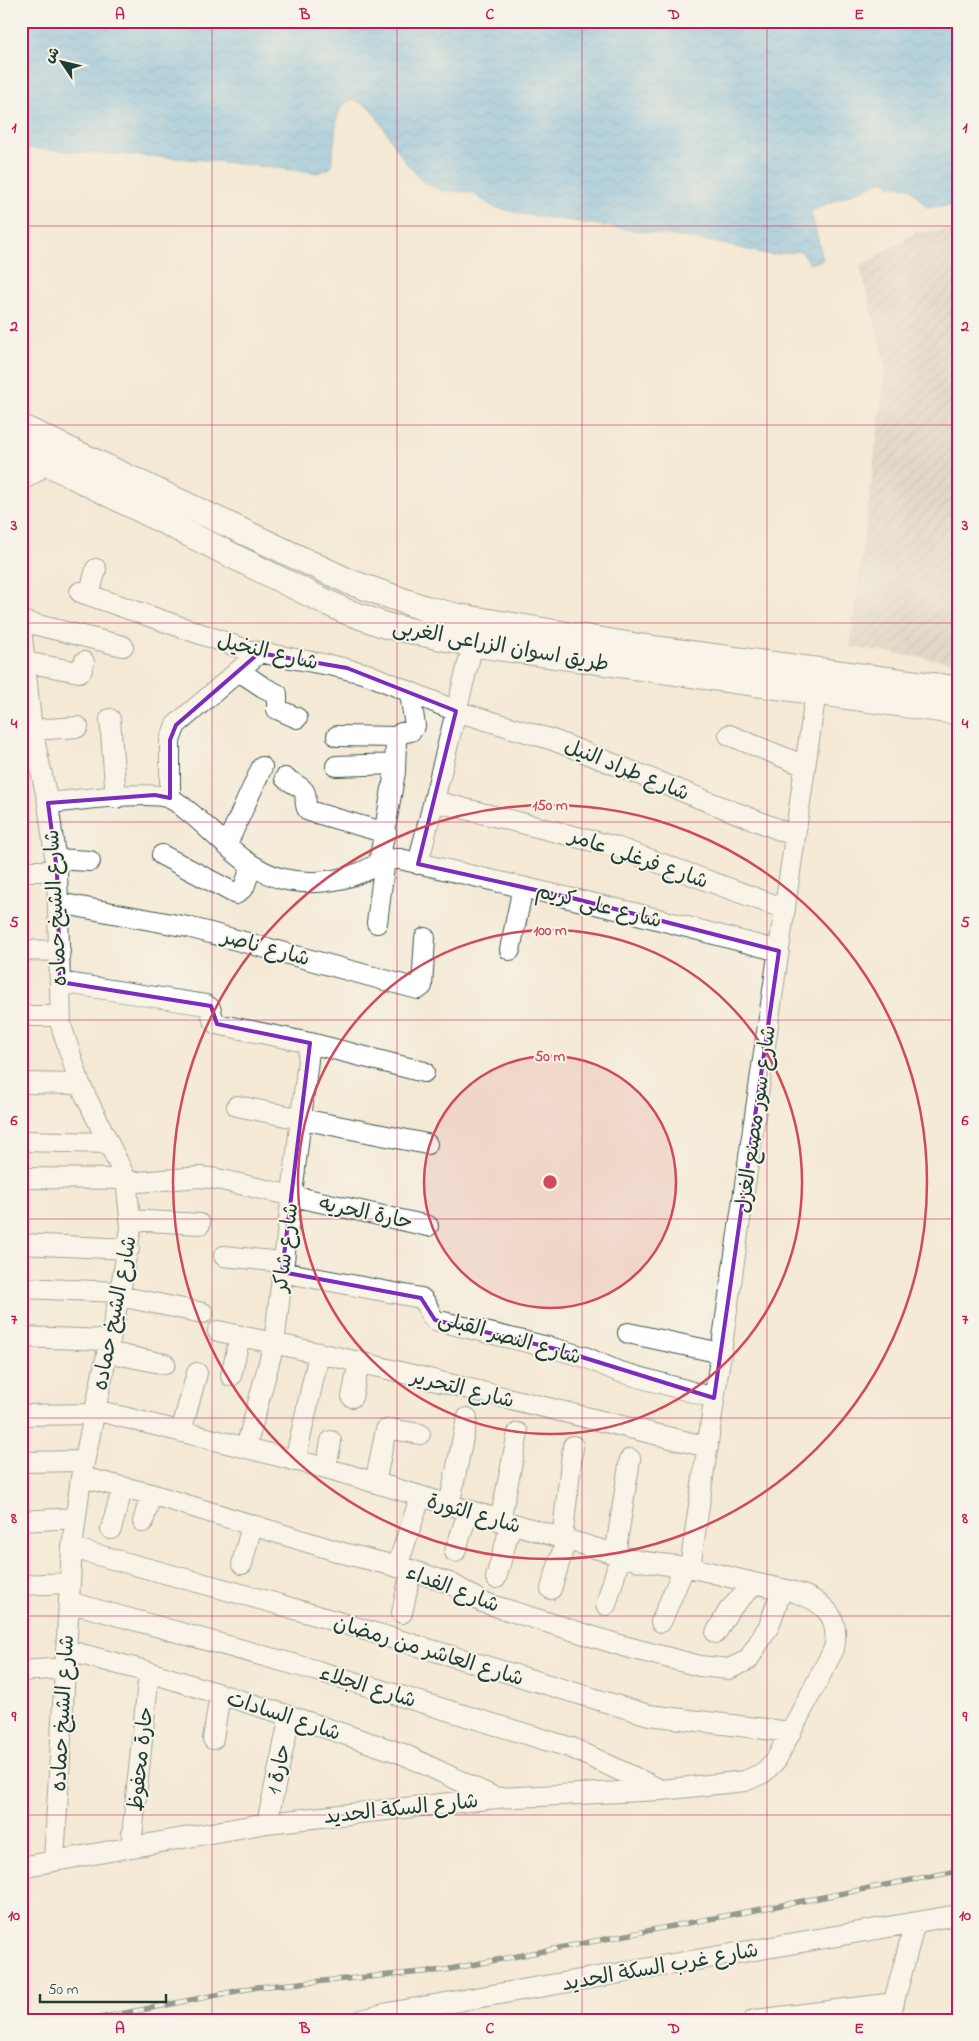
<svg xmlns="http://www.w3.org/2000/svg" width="979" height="2041" font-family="'Indie Flower','Playpen Sans Arabic',sans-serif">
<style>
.industrial{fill:url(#industrial-furrows)}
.water{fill:url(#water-waves);stroke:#447a8c}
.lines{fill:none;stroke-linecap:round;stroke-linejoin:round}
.minor-casing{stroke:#3f574c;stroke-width:22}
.major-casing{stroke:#3f574c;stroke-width:27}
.minor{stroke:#fff;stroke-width:20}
.major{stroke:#fff;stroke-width:25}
.rail-casing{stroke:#1f3d34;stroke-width:5.5}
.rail{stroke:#f7f3e8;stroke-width:4;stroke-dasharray:11;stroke-linecap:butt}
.marked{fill:none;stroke:#7b2cbf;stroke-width:4;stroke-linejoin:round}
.grid{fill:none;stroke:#c2185b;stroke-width:1;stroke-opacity:0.55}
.ring{fill:none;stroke:#d1495b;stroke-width:2.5}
.labels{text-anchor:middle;stroke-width:4;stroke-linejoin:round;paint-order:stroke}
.street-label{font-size:21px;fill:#1f3d34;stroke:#f7f3e8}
.centre{fill:#d1495b;stroke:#f7f3e8;stroke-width:2.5}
.ring-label{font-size:15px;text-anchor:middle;font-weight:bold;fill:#d1495b;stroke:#f7f3e8;stroke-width:4;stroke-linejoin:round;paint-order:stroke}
.neatline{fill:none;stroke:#c2185b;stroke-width:2}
.grid-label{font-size:16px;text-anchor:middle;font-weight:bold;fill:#c2185b}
</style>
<defs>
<pattern id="industrial-furrows" width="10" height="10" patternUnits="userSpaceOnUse" patternTransform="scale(1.25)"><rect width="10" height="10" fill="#cbc2b8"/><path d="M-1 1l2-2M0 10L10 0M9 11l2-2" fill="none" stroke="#a49f96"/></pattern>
<pattern id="water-waves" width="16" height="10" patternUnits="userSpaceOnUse" patternTransform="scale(1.25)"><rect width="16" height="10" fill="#6ab7e4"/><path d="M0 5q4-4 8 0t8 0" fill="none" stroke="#5796ba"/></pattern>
</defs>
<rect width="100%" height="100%" fill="#f7f3e8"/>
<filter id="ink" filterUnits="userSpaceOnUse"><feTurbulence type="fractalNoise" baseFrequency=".02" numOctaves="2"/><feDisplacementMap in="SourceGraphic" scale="10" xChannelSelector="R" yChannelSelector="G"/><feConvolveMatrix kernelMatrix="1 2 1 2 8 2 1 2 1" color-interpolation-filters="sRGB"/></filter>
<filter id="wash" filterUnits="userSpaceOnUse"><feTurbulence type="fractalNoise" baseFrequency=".0096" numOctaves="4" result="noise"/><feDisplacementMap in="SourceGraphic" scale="20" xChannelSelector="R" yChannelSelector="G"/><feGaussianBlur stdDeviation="1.12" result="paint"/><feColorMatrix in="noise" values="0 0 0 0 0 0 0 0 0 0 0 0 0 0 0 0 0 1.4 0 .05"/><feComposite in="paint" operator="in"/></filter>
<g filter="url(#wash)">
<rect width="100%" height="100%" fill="#f4e9d5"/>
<!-- industrial -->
<path class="industrial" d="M958 230V663L850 647 886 366 860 266 917 232Z"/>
<!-- water -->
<path class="water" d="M21 21H958V206L927 207 909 187 890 186 884 180 811 211 823 260 810 264 801 251 771 255 708 241 523 214 493 207 471 192 442 191 423 182 406 163 371 108 352 99 342 105 337 118 331 168 318 173 206 160 21 148Z"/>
</g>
<g filter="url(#ink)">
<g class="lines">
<!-- minor casing -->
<g class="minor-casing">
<path id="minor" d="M21 481 37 471 53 450
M80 592 247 650 334 666 367 674 456 711 553 740 795 836
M89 595 96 569
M21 621 123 646
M21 628 32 730 48 803 57 871 61 1025 80 1084 126 1179 131 1228 120 1292 81 1477 72 1548 54 1861
M25 662 79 672 82 670 84 662
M239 671 263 687 277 694V709L297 718
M110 719 116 798
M32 730 78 727
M729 735 805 766
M337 736 398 737
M336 766 395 764
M285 778C290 782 299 785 303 790 309 796 302 804 309 811L386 833
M170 798V740L176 725 259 653
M434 801 616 847 785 909
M48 803C75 801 148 790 169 798 179 802 186 810 194 816 221 839 247 870 283 879 308 885 338 882 362 872 376 866 383 858 400 859L634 913 779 951
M227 844 262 767
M162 855 236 894 244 887 252 865
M55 859 90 861
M379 863 395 772 396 740 401 733 411 731 415 726 410 693
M418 864 473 644
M21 871H57
M59 903 188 927 418 989 422 986 425 938
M377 923 385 859
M21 950 60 951
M510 950 523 887
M60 982 206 1005 210 1008 213 1019 217 1024 310 1043 424 1072
M21 1016H61
M21 1083 80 1084
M237 1106 427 1144
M21 1141 108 1143
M21 1178 126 1179
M126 1183 200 1177 217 1179 428 1226
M130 1220 200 1224
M21 1244 129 1249
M224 1256 283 1262
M282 1272 421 1298C430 1304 427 1313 435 1320L556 1349 585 1357 617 1371 714 1398
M21 1288 120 1292
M119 1296 203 1313
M218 1331 359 1362 708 1447
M628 1333 721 1353
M21 1337 109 1340
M107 1352 165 1364
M231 1376 240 1336
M352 1397 359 1362
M21 1415 94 1414
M181 1432 197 1373
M246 1448 274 1344 310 1043
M295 1461 319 1354
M21 1462 84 1461
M326 1468 331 1441
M81 1477 151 1494 343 1553 411 1570 452 1584 482 1602 623 1646 700 1666 729 1669 748 1660 769 1626 782 1589
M375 1483 386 1430 391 1429 420 1434
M449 1506 467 1418
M21 1521 76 1518
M500 1521 518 1433
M143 1522 151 1494
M111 1529 123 1487
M562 1539 573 1446
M72 1548 278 1604 649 1715 790 1732
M455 1552 468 1512
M615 1555 630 1459
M242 1564 252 1525
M397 1567 420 1498
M690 1568 818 677
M496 1578 511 1524
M21 1585 69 1583
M551 1589 566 1540
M69 1602 318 1671 572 1748 659 1789
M606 1605 620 1557
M402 1613 411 1570
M661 1622 684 1568
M716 1633 729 1610 755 1583
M66 1650 149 1672 290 1716 403 1754 496 1798
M21 1671 65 1668
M213 1739 220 1694
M267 1823 290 1716
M131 1846 149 1672
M21 1867 267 1823 496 1798 661 1790 745 1781 763 1773 776 1760 834 1649C837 1633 836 1618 823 1607 809 1593 782 1589 763 1585 739 1580 716 1573 692 1568 673 1565 654 1564 635 1560L326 1468 95 1410
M362 2020 388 2013 958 1915
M754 2020 894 2003
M889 2020 915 1923"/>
</g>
<!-- major casing -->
<g class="major-casing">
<path id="major" d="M21 427 350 582 424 608 456 616 642 647 958 689
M21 450 291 585 345 611 387 626 473 644 958 712"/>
</g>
<!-- minor -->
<use href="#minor" class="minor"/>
<!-- major -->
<use href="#major" class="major"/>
<!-- rail casing -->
<g class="rail-casing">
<path id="rail" d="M90 2020 257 1987 445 1970 958 1871"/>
</g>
<!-- rail -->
<use href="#rail" class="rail"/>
</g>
</g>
<!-- marked area -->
<path d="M0 0H979V2041H0ZM259 653 347 668 456 711 418 864 572 898 779 951 714 1398 556 1349 435 1320 421 1298 282 1272 310 1043 217 1024 211 1006 60 982 57 871 48 803 155 795 170 798V740L176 725Z" fill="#f4e9d5" fill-opacity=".55" fill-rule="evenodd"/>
<path class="marked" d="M259 653 347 668 456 711 418 864 572 898 779 951 714 1398 556 1349 435 1320 421 1298 282 1272 310 1043 217 1024 211 1006 60 982 57 871 48 803 155 795 170 798V740L176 725Z"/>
<!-- grid -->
<path class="grid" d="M212 21V2020M397 21V2020M582 21V2020M767 21V2020M21 226H958M21 425H958M21 623H958M21 822H958M21 1020H958M21 1219H958M21 1418H958M21 1616H958M21 1815H958"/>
<!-- distance rings -->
<circle cx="550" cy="1182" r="126" fill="#d1495b" fill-opacity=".12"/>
<g class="ring">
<circle cx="550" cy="1182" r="126"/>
<circle cx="550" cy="1182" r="252"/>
<circle cx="550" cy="1182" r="377"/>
</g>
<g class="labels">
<!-- street labels -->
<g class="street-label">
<text transform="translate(501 645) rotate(10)" y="7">طريق اسوان الزراعى الغربى</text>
<text transform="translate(268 651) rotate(13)" y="7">شارع النخيل</text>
<text transform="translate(627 769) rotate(22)" y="7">شارع طراد النيل</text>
<text transform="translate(639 858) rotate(19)" y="7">شارع فرغلى عامر</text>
<text transform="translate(599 905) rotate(14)" y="7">شارع على كريم</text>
<text transform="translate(55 908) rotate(-93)" y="7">شارع الشيخ حماده</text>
<text transform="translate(266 947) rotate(15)" y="7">شارع ناصر</text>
<text transform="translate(755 1119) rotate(-82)" y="7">شارع سور مصنع الغزل</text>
<text transform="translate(366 1212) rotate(12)" y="7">حارة الحريه</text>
<text transform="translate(285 1247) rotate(-83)" y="7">شارع شاكر</text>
<text transform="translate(114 1313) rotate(-79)" y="7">شارع الشيخ حماده</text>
<text transform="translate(510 1337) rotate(16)" y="7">شارع النصر القبلى</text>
<text transform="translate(463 1388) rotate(14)" y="7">شارع التحرير</text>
<text transform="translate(474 1513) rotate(16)" y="7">شارع الثورة</text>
<text transform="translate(453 1588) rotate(21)" y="7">شارع الفداء</text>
<text transform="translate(429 1650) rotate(17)" y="7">شارع العاشر من رمضان</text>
<text transform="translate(368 1686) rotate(17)" y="7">شارع الجلاء</text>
<text transform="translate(62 1713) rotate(-87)" y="7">شارع الشيخ حماده</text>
<text transform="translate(284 1715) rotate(18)" y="7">شارع السادات</text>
<text transform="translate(140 1759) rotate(-84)" y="7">حارة محفوظ</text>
<text transform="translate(278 1769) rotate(-78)" y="7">حارة 1</text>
<text transform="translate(401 1808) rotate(-6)" y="7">شارع السكة الحديد</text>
<text transform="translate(660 1966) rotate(-10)" y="7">شارع غرب السكة الحديد</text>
</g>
</g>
<circle cx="550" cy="1182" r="8" class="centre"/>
<g class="ring-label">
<text x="550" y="810">150 m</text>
<text x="550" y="935">100 m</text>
<text x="550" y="1061">50 m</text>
</g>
<!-- margin -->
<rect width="979" height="2041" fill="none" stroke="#f7f3e8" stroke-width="55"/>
<!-- north arrow -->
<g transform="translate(62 62) rotate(305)" stroke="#f7f3e8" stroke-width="4" paint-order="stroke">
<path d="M0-4L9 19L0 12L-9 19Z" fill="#1f3d34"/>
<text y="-8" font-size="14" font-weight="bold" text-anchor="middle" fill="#1f3d34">ش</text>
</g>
<!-- scale -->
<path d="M40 1994v8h126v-8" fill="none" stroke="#1f3d34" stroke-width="2.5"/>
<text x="48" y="1994" font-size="15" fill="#1f3d34" stroke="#f7f3e8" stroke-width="4" paint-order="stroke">50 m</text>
<rect x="28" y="28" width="924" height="1986" class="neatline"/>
<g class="grid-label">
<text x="120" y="19">A</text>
<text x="305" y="19">B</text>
<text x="490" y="19">C</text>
<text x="674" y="19">D</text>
<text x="859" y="19">E</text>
<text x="14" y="132">1</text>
<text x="965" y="132">1</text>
<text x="14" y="331">2</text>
<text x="965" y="331">2</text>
<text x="14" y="530">3</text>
<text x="965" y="530">3</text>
<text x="14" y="728">4</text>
<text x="965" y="728">4</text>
<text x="14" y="927">5</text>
<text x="965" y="927">5</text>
<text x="14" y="1125">6</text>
<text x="965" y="1125">6</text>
<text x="14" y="1324">7</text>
<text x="965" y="1324">7</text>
<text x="14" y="1523">8</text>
<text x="965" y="1523">8</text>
<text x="14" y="1721">9</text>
<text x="965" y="1721">9</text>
<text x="14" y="1920">10</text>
<text x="965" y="1920">10</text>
<text x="120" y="2033">A</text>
<text x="305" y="2033">B</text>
<text x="490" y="2033">C</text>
<text x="674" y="2033">D</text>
<text x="859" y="2033">E</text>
</g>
</svg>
